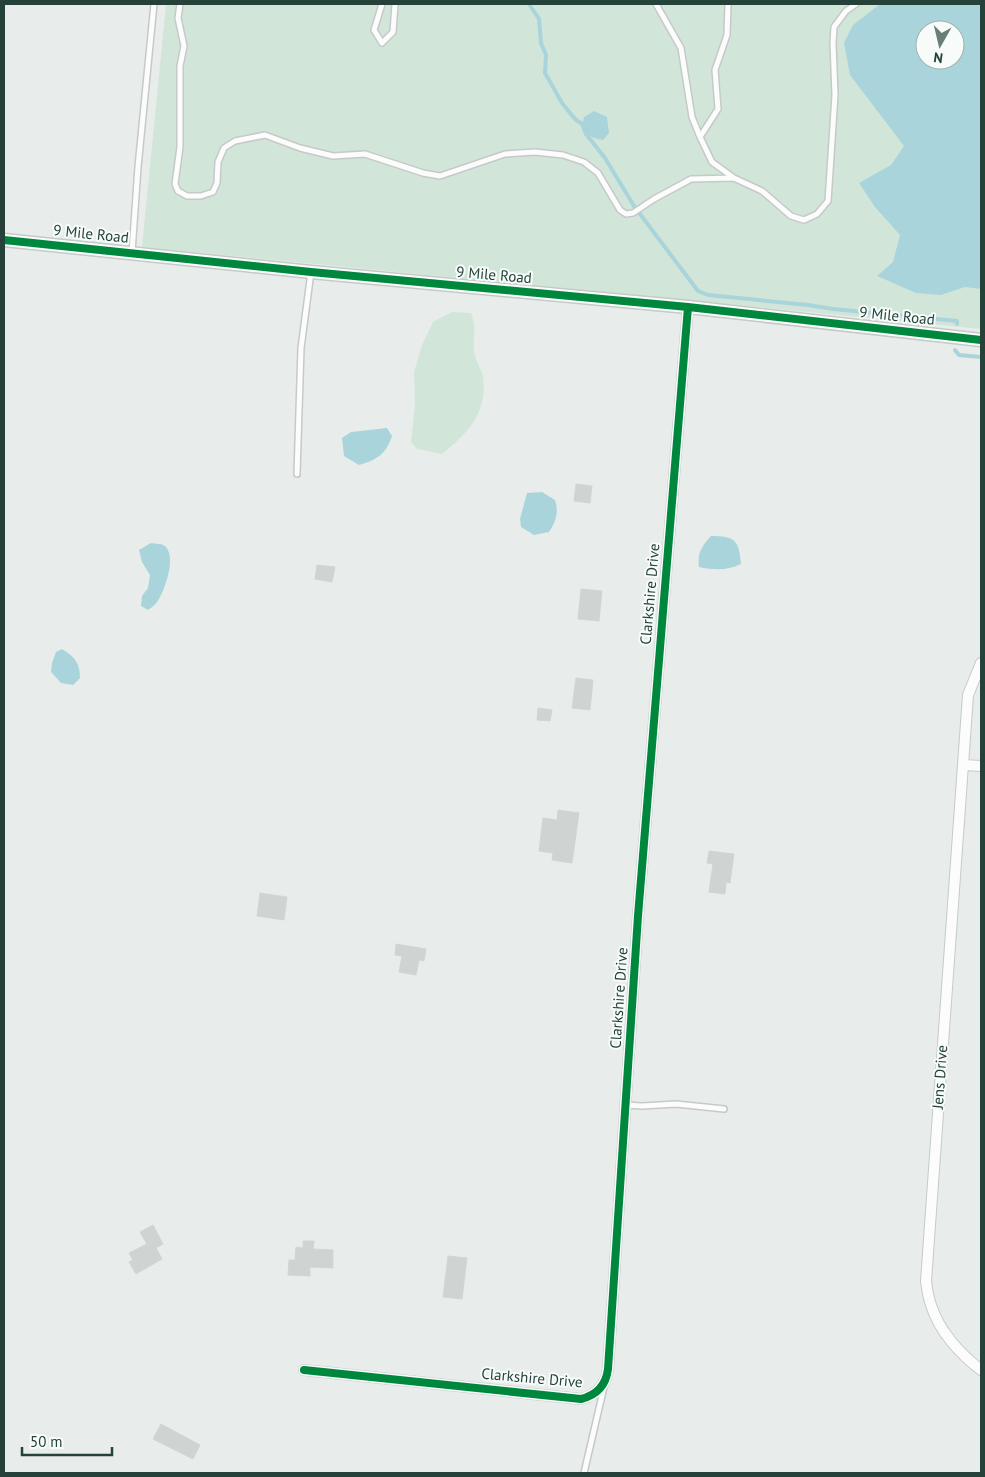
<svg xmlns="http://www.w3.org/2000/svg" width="985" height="1477" font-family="'PT Sans',sans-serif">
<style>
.green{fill:#d1e6d8;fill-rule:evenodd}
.water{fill:#a9d4db;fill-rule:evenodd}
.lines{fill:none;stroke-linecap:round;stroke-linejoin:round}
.stream{stroke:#a9d4db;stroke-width:4}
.building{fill:#cfd4d2;stroke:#d1d6d4}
.service-casing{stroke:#c5cac8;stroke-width:8}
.minor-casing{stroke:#c5cac8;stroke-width:12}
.tertiary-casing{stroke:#c5cac8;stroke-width:15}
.service{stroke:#fcfcfc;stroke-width:5}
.minor{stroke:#fcfcfc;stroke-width:10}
.tertiary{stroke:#fcfcfc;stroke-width:12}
.cycleway-casing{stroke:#f7fbf9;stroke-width:11}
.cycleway{stroke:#00873e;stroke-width:8}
.labels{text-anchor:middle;stroke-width:4;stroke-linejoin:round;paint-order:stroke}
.street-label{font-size:15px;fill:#24423a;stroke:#f7fbf9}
</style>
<rect width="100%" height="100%" fill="#e8edeb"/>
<!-- green -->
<path class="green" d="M166 4H981V329L142 247ZM925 30H955V60H925Z
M452 312 471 313C477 330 473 334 474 351 475 360 481 368 483 376 488 413 468 433 442 454L417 449 411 442 415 404 414 372 422 345 433 322Z"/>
<!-- water -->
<path class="water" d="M880 4H981V289L965 287 941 295 916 293 877 276 893 262 900 235 875 207 859 183 891 165 904 146 850 75 844 43 853 25ZM925 30H955V60H925Z
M594 111 607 117 609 133 603 140C591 138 587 136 582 124L584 117Z
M387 428 392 436C386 454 377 460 359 465L344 456 342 438 351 432Z
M542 492 555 500C559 513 556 521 549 532L534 535 521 527 520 519 527 493Z
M711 536C735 536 739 540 741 564 726 571 714 570 699 567 697 553 702 546 711 536Z
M151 543C156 544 162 543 166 547 176 558 165 591 157 602 155 605 151 608 148 610L141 606 142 596 148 588 150 575 142 562 139 550Z
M62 649C75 657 80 663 80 678L73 685 61 683 51 672 52 663 56 652Z"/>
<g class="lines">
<!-- stream -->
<path class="stream" d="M529 4 539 19 541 43 546 55 545 73 562 103 575 119 582 124 586 134 605 158 634 206 698 291 708 295 808 305 833 309 957 321V324
M955 350 959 355 981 357"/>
</g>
<!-- building -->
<path class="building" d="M576 484 592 486 590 503 574 501Z
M317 565 335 567 332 582 315 579Z
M581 589 602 591 599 621 578 619Z
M576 678 593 680 590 710 572 708Z
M538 708 552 710 550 721 537 720Z
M558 810 579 813 572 863 552 860 553 853 539 851 543 818 557 820Z
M709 851 734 854 730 883 726 882 725 894 709 892 713 864 707 863Z
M260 893 287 897 284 920 257 916Z
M396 944 426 949 424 961 419 960 416 975 399 972 402 956 395 955Z
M153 1225 163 1244 156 1248 162 1259 136 1274 129 1262 133 1260 129 1253 147 1244 140 1232Z
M303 1241H314L313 1249 333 1250V1268L310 1267V1276L288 1275 289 1260H295L296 1247 303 1248Z
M448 1256 467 1258 462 1299 443 1297Z
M161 1424 200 1445 193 1459 153 1439Z"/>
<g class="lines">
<!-- service casing -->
<g class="service-casing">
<path id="service" d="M180 4 178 18 184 46 180 66V147L175 184 178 191 187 196H201L213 192 217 183 218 162 224 148 235 141 265 135 300 148 333 156 365 154 423 173 440 176 505 154 535 152 563 155 584 162 598 173 620 210 626 214 633 213 654 199 691 179 734 178
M382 4 374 30 382 43 393 32 395 4
M656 4 681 48 692 117 700 137
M728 4 727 35 715 70 718 109 700 137 712 162 734 178 762 191 791 216 804 220 817 214 828 201 835 95 833 43 834 27 846 11 856 4
M132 252 138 167 154 4
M297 474 301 348 311 272
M626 1105 642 1106 676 1104 724 1109
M584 1473 604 1387"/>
</g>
<!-- minor casing -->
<g class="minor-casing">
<path id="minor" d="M981 663 968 695 926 1281C927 1289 928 1297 931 1305 939 1331 960 1354 981 1370
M964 765 981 766
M304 1370 581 1399C597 1395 606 1385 608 1369L638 916 688 307"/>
</g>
<!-- tertiary casing -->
<g class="tertiary-casing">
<path id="tertiary" d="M4 240 311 272 688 307 981 340"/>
</g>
<!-- service -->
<use href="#service" class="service"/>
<!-- minor -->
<use href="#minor" class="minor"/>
<!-- tertiary -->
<use href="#tertiary" class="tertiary"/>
<!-- cycleway casing -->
<g class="cycleway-casing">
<path id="cycleway" d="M4 240 311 272 688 307 981 340
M304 1370 581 1399C597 1395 606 1385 608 1369L638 916 688 307"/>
</g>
<!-- cycleway -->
<use href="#cycleway" class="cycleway"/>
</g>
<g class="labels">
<!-- street labels -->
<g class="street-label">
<text transform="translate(91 234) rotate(6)" y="5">9 Mile Road</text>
<text transform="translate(494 275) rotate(5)" y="5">9 Mile Road</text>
<text transform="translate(897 316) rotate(6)" y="5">9 Mile Road</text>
<text transform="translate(650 594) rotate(-85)" y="5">Clarkshire Drive</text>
<text transform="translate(619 998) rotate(-86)" y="5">Clarkshire Drive</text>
<text transform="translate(940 1077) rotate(-86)" y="5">Jens Drive</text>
<text transform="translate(532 1378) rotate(5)" y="5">Clarkshire Drive</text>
</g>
</g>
<!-- border -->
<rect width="985" height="1477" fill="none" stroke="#24423a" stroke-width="10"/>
<!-- north arrow -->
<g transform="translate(940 45) rotate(188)"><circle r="24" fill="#f7fbf9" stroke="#a3b1ad"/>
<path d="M0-4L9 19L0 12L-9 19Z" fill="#697e78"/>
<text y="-8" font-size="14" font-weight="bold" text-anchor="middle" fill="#24423a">N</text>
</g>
<!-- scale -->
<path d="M22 1447v8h90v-8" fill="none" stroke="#24423a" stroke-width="2.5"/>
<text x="30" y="1447" font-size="15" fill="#24423a" stroke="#f7fbf9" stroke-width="4" paint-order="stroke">50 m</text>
</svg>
